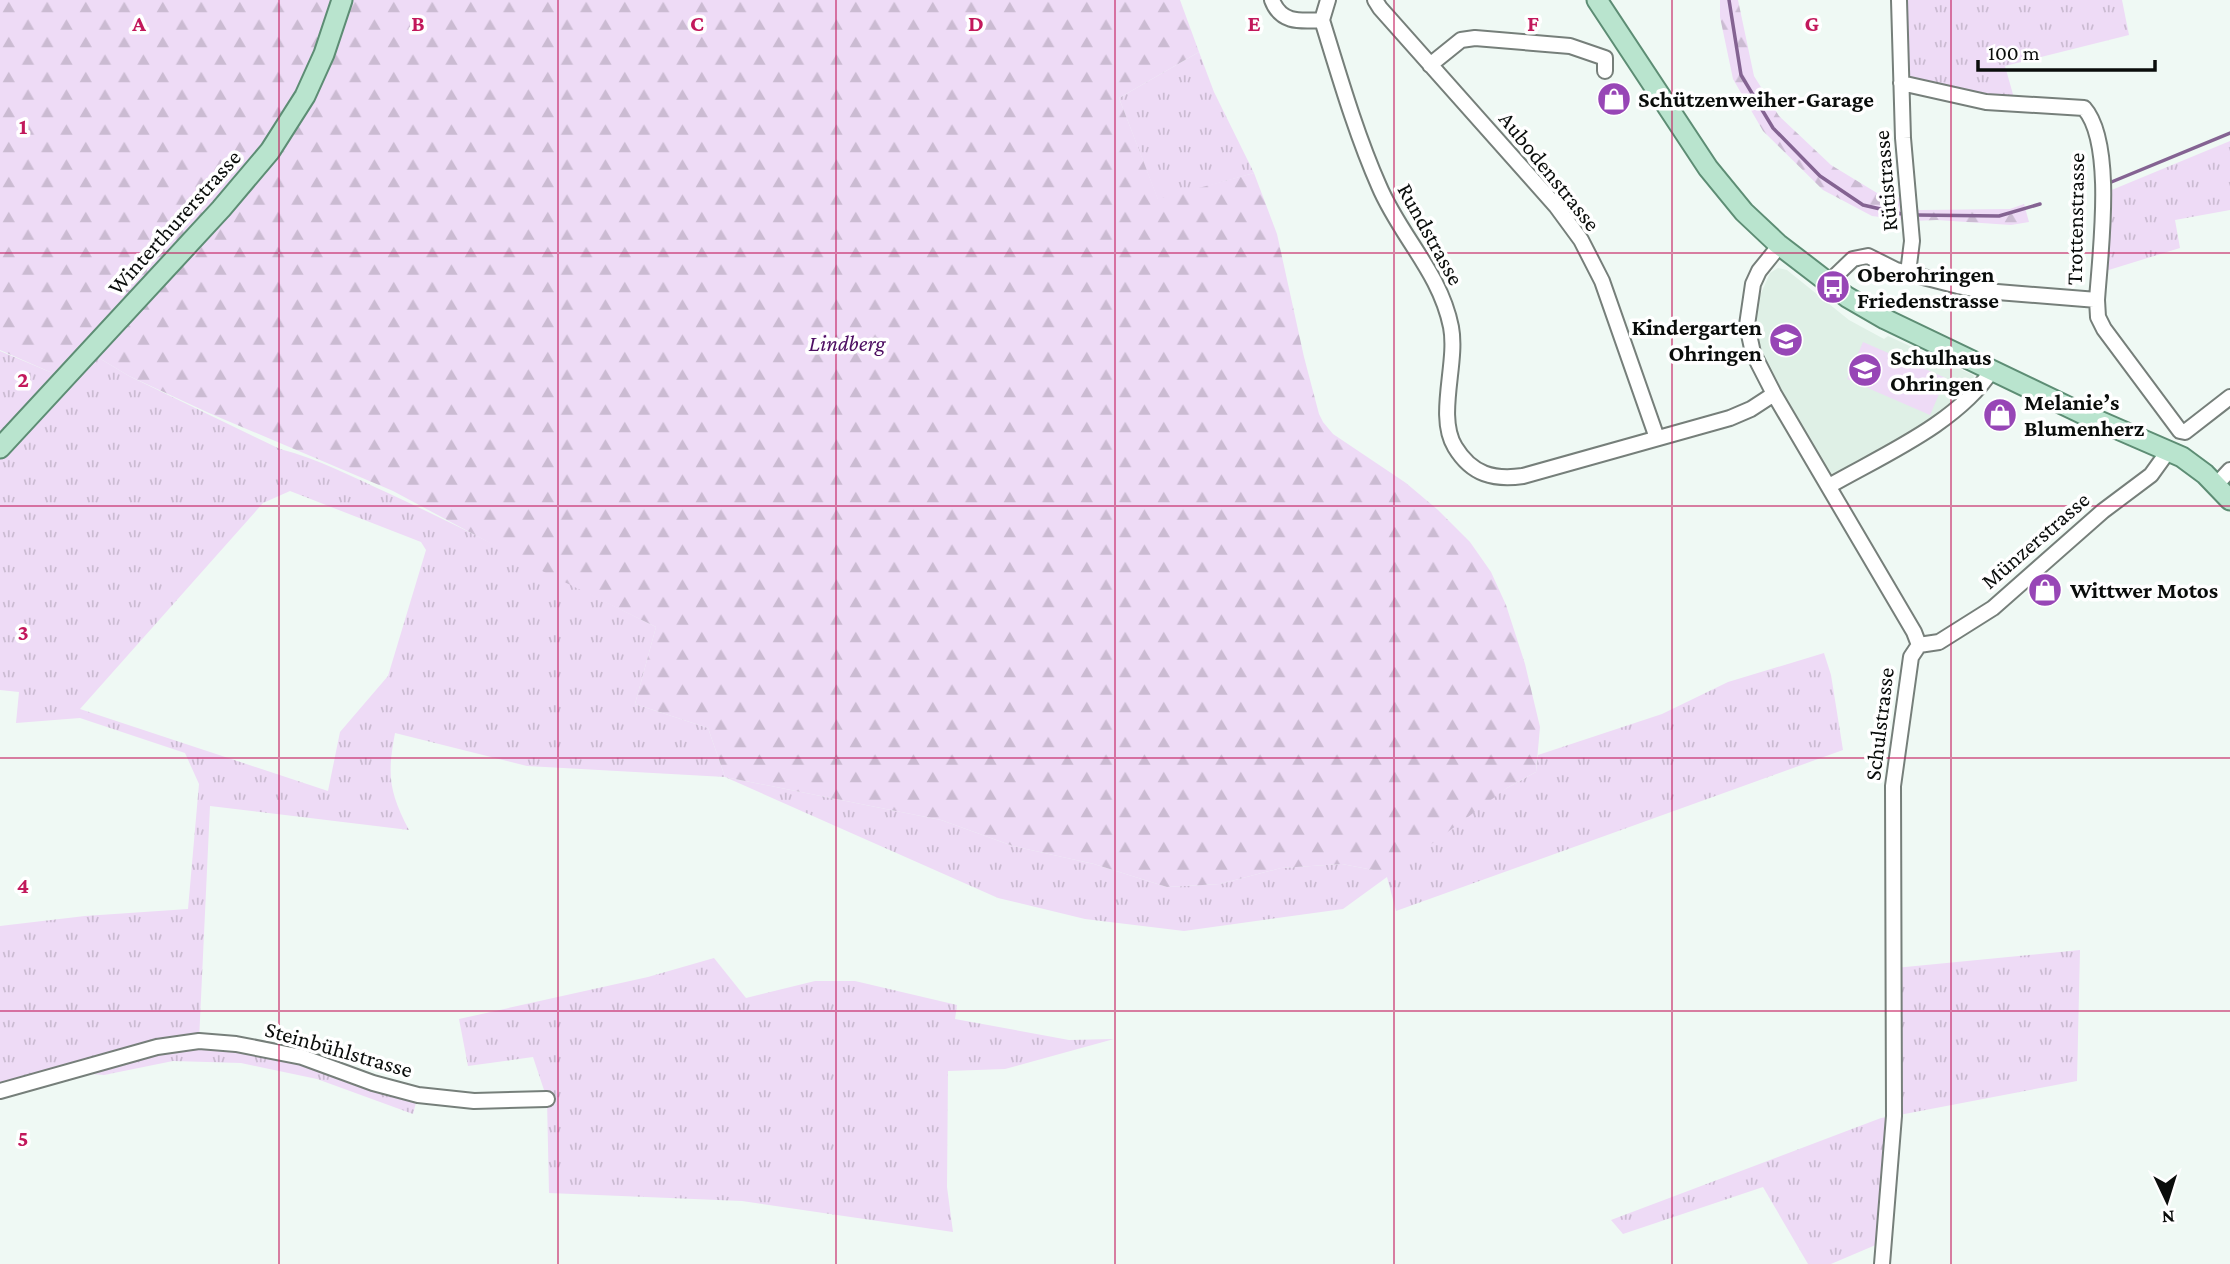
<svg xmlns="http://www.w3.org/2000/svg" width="2230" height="1264" font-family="'Crimson Pro',serif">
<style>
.built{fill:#dff0e6}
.grass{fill:url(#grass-tufts);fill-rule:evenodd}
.forest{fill:url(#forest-firs)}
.green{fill:#eedbf6}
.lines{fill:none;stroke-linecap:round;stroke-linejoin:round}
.stream{stroke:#846392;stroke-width:3.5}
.minor-casing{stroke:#767f7a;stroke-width:18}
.major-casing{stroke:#5d8d74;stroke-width:23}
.minor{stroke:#fff;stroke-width:14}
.major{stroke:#b9e4ce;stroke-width:19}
.grid{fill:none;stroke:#c2185b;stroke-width:2;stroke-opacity:0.55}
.labels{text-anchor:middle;stroke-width:7;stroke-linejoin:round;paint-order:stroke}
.poi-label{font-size:23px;font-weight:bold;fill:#0a0d0b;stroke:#fff;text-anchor:start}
.street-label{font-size:23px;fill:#0a0d0b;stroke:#fff}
.park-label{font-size:23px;font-style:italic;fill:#4d0e62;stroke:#fff}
.grid-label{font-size:23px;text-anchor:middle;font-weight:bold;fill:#c2185b;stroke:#fff;stroke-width:7;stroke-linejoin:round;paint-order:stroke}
</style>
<defs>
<pattern id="grass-tufts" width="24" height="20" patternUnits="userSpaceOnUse" patternTransform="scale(1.75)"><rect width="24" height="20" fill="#eedbf6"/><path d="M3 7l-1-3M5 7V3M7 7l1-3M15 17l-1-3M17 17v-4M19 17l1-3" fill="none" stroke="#cbbbd2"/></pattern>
<pattern id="forest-firs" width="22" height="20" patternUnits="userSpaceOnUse" patternTransform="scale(1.75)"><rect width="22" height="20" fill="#eedbf6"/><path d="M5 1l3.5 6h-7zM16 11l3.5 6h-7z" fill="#cbbbd2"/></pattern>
</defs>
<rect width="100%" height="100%" fill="#eff9f4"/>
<!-- built -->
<path class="built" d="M1778 268 1787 270 1849 320 1884 339 1888 336 1973 375 1976 381 1971 390 1927 427 1833 479 1779 387 1760 347 1756 315 1759 298 1770 273Z"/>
<!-- grass -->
<path class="grass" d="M1899 0H2122L2129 35 2005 66 2016 105 1901 83Z
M1199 52 1214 92 1254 173 1158 200 1119 98Z
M2230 141V210L2175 220 2180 248 2099 273 2102 194Z
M0 351 50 372 89 352 129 376 280 449C318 459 353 477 388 493 479 535 567 583 656 627L635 704 708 728 725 777 941 820 1013 846 1094 864 1167 887 1220 884 1281 868 1342 864 1373 870 1507 788 1536 772 1538 755 1662 714 1728 682 1824 653 1831 675 1843 750 1396 911 1387 877 1343 909 1184 931 1085 919 998 898 725 777 527 766 395 733C387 775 389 792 409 830L210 806 199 1041 236 1044 418 1095 413 1114 317 1079 241 1063 173 1061 104 1075 66 1072 0 1091V926L85 916 188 909 199 784 185 753 80 718 16 723 19 692 0 690ZM290 491 421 542 426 550 388 676 340 732 328 791 80 709 263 503Z
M2080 950 2077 1081 1894 1116 1885 1241 1831 1264H1808L1763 1187 1623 1234 1611 1220 1881 1118 1894 1116 1895 968Z
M714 958 746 998 815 981H855L957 1005 955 1019 1069 1040 1114 1039 1005 1069 948 1071 947 1187 953 1232 742 1201 549 1193 547 1099 533 1057 468 1066 459 1019 648 977Z"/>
<!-- forest -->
<path class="forest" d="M0 0H1180L1199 52 1119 98 1158 199 1254 173 1277 234 1304 357 1319 414 1323 422 1333 434 1406 483 1438 510 1470 542 1491 572 1506 605 1525 664 1540 727 1536 772 1507 788 1387 877 1373 870 1342 864 1281 868 1220 884 1167 887 1094 864 1013 846 941 820 725 777 708 728 635 704 656 627 544 572 393 491 209 413 129 376 89 352 62 381 50 372 0 350Z
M1720 0H1738L1754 76 1779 116 1831 165 1877 193 1909 200 1919 210 2010 209 2024 204 2029 222 2011 225 1937 220 1911 221 1872 216 1823 190 1763 131 1733 79 1720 17Z"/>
<!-- green -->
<path class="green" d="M1863 342 1946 378 1930 415 1847 379Z"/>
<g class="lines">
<!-- stream -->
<path class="stream" d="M1729 0 1741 75 1773 128 1820 176 1863 205 1902 214
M2109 183 2230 133
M1916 215 1999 216 2040 204"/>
<!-- minor casing -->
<g class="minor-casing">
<path id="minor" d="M1272 0C1281 24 1301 21 1322 20
M1328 0 1322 20C1339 75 1356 134 1379 186 1400 236 1440 272 1451 327 1458 363 1436 416 1455 447 1472 475 1494 480 1523 476L1730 418 1751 409 1774 394
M1375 0 1380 8 1556 206 1581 240 1602 281 1657 438
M1899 0 1903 138 1912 241 1908 273
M1430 65 1461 40 1475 38 1570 46 1605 58V71
M1901 83 1986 102 2084 108C2115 143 2100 254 2097 300L2098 317 2104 329 2180 431 2185 432 2230 397
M1780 245 1759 271 1753 284 1747 325 1753 353 1774 394 1914 632 1919 645 1911 657 1893 786 1894 1116 1882 1264
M1828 283 1853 259 1868 256 1896 270 1958 286 1985 291 2097 300
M2216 485 2230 470
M1829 486C1883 455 1958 423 1992 370
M1919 645 1939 642 1993 608 2103 511 2151 475 2169 450
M0 1091 157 1047 199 1041 236 1044 302 1057 373 1083 418 1095 474 1101 547 1099"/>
</g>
<!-- major casing -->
<g class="major-casing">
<path id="major" d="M1597 0 1708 168 1744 212 1778 244 1847 297 1885 319 2083 414 2182 457 2205 474 2230 500
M0 448 221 209 270 151 305 96 324 54 342 0"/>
</g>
<!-- minor -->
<use href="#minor" class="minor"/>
<!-- major -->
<use href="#major" class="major"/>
</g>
<!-- grid -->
<path class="grid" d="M279 0V1264M558 0V1264M836 0V1264M1115 0V1264M1394 0V1264M1672 0V1264M1951 0V1264M0 253H2230M0 506H2230M0 758H2230M0 1011H2230"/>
<!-- icons -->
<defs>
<g id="shop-disc" transform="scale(1.75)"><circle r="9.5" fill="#9746b6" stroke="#fff"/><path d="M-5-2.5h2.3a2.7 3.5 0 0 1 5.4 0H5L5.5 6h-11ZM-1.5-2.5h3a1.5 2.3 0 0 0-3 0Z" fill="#fff"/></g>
<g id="bus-disc" transform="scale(1.75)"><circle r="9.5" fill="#9746b6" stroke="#fff"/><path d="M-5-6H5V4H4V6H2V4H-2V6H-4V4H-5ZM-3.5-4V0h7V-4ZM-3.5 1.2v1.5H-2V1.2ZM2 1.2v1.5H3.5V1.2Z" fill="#fff"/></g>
<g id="school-disc" transform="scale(1.75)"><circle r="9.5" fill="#9746b6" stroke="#fff"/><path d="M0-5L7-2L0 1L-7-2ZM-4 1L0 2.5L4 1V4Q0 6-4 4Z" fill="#fff"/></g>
</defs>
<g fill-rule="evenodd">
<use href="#shop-disc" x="1614" y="99"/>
<use href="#bus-disc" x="1833" y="287"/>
<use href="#school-disc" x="1786" y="340"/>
<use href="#school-disc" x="1865" y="370"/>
<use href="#shop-disc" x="2000" y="415"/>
<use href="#shop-disc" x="2045" y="590"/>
</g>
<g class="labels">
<!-- poi labels -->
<g class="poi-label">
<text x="1638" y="107">Schützenweiher-Garage</text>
<text x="1857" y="282">Oberohringen<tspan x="1857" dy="26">Friedenstrasse</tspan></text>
<text x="1762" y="335" text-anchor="end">Kindergarten<tspan x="1762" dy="26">Ohringen</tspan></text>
<text x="1890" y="365">Schulhaus<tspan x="1890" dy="26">Ohringen</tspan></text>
<text x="2024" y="410">Melanie’s<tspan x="2024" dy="26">Blumenherz</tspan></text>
<text x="2070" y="598">Wittwer Motos</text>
</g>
<!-- street labels -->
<g class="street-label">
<text transform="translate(1550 171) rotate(51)" y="8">Aubodenstrasse</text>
<text transform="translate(1885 181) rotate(-95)" y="8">Rütistrasse</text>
<text transform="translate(2075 219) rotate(-89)" y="8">Trottenstrasse</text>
<text transform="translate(174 222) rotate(-48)" y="8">Winterthurerstrasse</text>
<text transform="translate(1431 234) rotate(61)" y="8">Rundstrasse</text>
<text transform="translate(2035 540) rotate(-41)" y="8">Münzerstrasse</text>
<text transform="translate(1879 724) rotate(-83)" y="8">Schulstrasse</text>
<text transform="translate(339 1049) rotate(16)" y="8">Steinbühlstrasse</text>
</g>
<!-- park labels -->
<g class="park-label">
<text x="847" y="351">Lindberg</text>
</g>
</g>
<g class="grid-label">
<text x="139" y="31">A</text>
<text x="418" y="31">B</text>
<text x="697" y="31">C</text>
<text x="976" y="31">D</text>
<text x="1254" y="31">E</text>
<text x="1533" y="31">F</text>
<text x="1812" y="31">G</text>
<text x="23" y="134">1</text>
<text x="23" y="387">2</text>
<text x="23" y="640">3</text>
<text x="23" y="893">4</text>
<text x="23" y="1146">5</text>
</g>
<!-- north arrow -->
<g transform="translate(2167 1201) rotate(176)" stroke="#ffffff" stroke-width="5" paint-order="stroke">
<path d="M0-5L12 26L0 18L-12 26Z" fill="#0a0d0b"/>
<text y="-10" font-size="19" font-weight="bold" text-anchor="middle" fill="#0a0d0b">N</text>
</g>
<!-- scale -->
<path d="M1978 60v10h177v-10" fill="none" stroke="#0a0d0b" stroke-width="3.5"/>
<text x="1988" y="60" font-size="21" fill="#0a0d0b" stroke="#ffffff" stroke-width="5" paint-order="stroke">100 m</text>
</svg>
